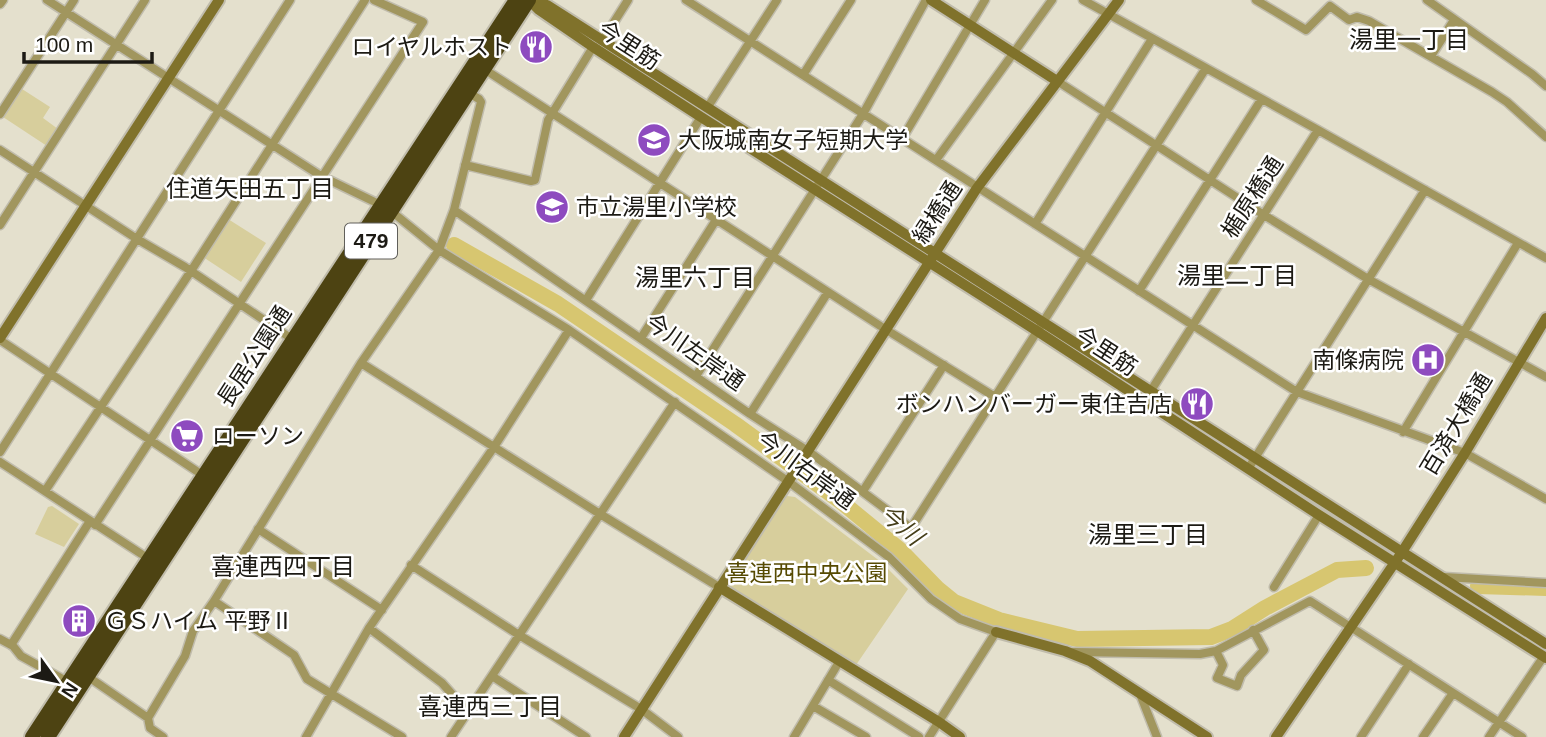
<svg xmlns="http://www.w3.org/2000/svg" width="1546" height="737" font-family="Helvetica,'Noto Sans JP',sans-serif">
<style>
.green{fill:#d7ce9c}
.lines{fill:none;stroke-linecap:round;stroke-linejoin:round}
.river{stroke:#d7c670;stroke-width:16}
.street-casing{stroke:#c0bcac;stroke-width:11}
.secondary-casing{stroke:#c0bcac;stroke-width:14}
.highway-casing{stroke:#c0bcac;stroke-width:18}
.street{stroke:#a1965e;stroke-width:8}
.secondary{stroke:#80722b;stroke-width:10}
.highway{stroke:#4d4312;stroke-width:14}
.labels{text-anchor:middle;stroke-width:5;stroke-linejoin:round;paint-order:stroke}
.shield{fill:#fff;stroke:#605f5a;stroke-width:2}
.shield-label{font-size:21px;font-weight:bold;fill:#1c1a14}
.street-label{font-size:23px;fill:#1c1a14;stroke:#fff}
.poi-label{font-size:23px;fill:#1c1a14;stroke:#fff;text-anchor:start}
.park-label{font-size:23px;fill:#564a02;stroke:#fff}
.neighbourhood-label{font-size:24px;fill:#1c1a14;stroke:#fff}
.water-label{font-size:24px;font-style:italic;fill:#463f1a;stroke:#fff}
</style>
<rect width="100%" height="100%" fill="#e4e0cd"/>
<!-- green -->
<path class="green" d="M22 89 50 107 43 118 58 129 47 146 3 117Z
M228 219 266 243 241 282 203 257Z
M787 496 795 497 881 562 908 589 856 665 727 587Z
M52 506 79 524 64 547 35 534 48 507Z"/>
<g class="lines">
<!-- river -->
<path class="river" d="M454 245 558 304 735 424 839 500 900 550 938 589 954 602 999 620 1077 639 1211 637 1232 629 1265 608 1337 570 1366 568
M1478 586 1546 588"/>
<!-- street casing -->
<g class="street-casing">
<path id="street" d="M47 0 321 176 381 205
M686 0 1297 392 1465 453 1546 499
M1083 0 1318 130 1546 258
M1256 0 1306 30 1330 6 1349 20 1357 17 1369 21 1492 92 1507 102 1546 137
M1427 0 1532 74 1546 86
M0 4 3 0
M602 41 628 0
M1431 56 1454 20
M484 69 885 329 995 397
M803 75 851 0
M1057 81 1264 215 1368 279 1546 377
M707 108 777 0
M0 114 74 0
M902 139 985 0
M0 150 137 239 185 267 292 339
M936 160 1052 0
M465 165 531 181 535 180 548 120 593 47
M454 210 750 414 808 451 911 528 1206 68
M391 211 439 250 569 330 789 482 889 557 931 599 960 619 996 632 929 737
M1035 224 1152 39
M0 225 145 0
M1139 291 1261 100
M586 300 701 117
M641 338 716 220
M0 340 204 476
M361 363 600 514 719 587
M696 376 863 114 926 0
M1150 392 1318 130
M750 414 828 292
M1403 432 1518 243
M0 452 290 0
M0 462 149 559
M1248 469 1425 190
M45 491 191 271 365 0
M863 491 944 365
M95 525 423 22 374 0
M258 529 382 610
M411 565 519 635 641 709 678 737
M1444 577 1546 583
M1274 587 1319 515
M214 601 294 655 307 679 402 737
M369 628 442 683 468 712
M0 639 13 646 21 656 68 682
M11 645 90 521
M1216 651 1223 665 1217 678 1237 686 1241 675 1264 650 1253 630
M1074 652 1200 654 1216 651 1310 601 1522 737
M87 676 148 718 150 728 163 737
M492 676 586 737
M828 680 919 737
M1140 694 1157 737
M813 706 866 737
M148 718 185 656 193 631 214 601 361 363 439 250 454 210 481 102 479 99 469 93
M306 737 369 628 494 447 569 330
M451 737 675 402
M794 737 839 662
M1361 737 1409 664
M1423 737 1453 693
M1489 737 1544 656"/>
</g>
<!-- secondary casing -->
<g class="secondary-casing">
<path id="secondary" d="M529 0 539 10 593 47 701 117 1037 331 1319 515 1546 658
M931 0 1057 81
M531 1 547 5 1546 644
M0 338 219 0
M719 587 939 722 960 737
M996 632 1065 651 1090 661 1207 737
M624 737 977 188 1119 0
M1276 737 1402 552 1465 453 1546 318"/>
</g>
<!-- highway casing -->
<g class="highway-casing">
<path id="highway" d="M32 737 516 0
M48 737 529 0"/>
</g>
<!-- street -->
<use href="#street" class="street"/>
<!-- secondary -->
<use href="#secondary" class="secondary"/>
<!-- highway -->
<use href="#highway" class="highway"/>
</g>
<!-- icons -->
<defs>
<g id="restaurant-disc" transform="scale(1.75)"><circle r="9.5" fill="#8e4bbf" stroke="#fff"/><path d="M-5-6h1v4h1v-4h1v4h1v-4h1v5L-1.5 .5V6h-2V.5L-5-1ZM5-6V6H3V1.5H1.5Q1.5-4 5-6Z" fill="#fff"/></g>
<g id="university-disc" transform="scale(1.75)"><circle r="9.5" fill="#8e4bbf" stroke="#fff"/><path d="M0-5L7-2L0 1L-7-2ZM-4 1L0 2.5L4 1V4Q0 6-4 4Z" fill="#fff"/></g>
<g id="school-disc" transform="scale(1.75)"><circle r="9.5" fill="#8e4bbf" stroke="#fff"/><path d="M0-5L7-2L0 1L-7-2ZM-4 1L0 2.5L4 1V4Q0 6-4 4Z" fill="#fff"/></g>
<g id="hospital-disc" transform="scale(1.75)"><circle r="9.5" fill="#8e4bbf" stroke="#fff"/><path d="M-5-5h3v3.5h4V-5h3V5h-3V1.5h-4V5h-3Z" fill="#fff"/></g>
<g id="supermarket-disc" transform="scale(1.75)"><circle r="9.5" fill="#8e4bbf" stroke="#fff"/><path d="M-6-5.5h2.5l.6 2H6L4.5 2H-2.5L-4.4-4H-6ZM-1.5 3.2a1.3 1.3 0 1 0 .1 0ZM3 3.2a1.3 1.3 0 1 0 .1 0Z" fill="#fff"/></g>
<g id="building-disc" transform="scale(1.75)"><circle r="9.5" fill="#8e4bbf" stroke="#fff"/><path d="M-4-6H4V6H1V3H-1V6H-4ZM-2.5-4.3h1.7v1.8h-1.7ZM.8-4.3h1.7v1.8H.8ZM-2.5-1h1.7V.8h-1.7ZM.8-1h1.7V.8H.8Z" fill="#fff"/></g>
</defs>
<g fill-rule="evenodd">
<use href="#restaurant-disc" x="536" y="47"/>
<use href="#university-disc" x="654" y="140"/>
<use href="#school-disc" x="552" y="207"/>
<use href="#hospital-disc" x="1428" y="360"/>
<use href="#restaurant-disc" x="1197" y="404"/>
<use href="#supermarket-disc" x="187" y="436"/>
<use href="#building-disc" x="79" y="621"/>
</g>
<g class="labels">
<!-- shield labels -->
<rect class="shield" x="345" y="223.5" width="52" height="35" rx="5"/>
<g class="shield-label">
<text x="371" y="248">479</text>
</g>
<!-- street labels -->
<g class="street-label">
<text transform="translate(629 45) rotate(33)" y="8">今里筋</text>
<text transform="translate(1252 197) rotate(-57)" y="8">楯原橋通</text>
<text transform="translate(937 212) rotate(-57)" y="8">緑橋通</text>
<text transform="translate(1106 351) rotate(33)" y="8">今里筋</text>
<text transform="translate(695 352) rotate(35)" y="8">今川左岸通</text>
<text transform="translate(254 356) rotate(-57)" y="8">長居公園通</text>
<text transform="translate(1456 424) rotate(-59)" y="8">百済大橋通</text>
<text transform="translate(806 470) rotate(36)" y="8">今川右岸通</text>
</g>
<!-- poi labels -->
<g class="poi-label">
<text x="512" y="55" text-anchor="end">ロイヤルホスト</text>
<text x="678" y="148">大阪城南女子短期大学</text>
<text x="576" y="215">市立湯里小学校</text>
<text x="1404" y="368" text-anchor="end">南條病院</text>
<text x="1172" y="412" text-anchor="end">ボンハンバーガー東住吉店</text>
<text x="212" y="444">ローソン</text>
<text x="104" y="629">ＧＳハイム 平野Ⅱ</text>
</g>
<!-- park labels -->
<g class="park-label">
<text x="807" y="581">喜連西中央公園</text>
</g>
<!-- neighbourhood labels -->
<g class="neighbourhood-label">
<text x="1409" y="48">湯里一丁目</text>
<text x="250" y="197">住道矢田五丁目</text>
<text x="1237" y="284">湯里二丁目</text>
<text x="695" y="286">湯里六丁目</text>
<text x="1148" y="543">湯里三丁目</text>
<text x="283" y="575">喜連西四丁目</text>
<text x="490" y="715">喜連西三丁目</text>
</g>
<!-- water labels -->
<g class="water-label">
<text transform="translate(901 525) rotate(41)" y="8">今川</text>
</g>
</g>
<!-- north arrow -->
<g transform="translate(56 681) rotate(123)" stroke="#ffffff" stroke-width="5" paint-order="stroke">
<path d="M0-5L12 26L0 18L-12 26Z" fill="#1c1a14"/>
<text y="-10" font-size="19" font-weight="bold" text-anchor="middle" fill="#1c1a14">N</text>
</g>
<!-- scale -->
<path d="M24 52v10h128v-10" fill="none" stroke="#1c1a14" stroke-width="3.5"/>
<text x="35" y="52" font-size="21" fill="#1c1a14" stroke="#ffffff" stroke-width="5" paint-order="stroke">100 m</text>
</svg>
